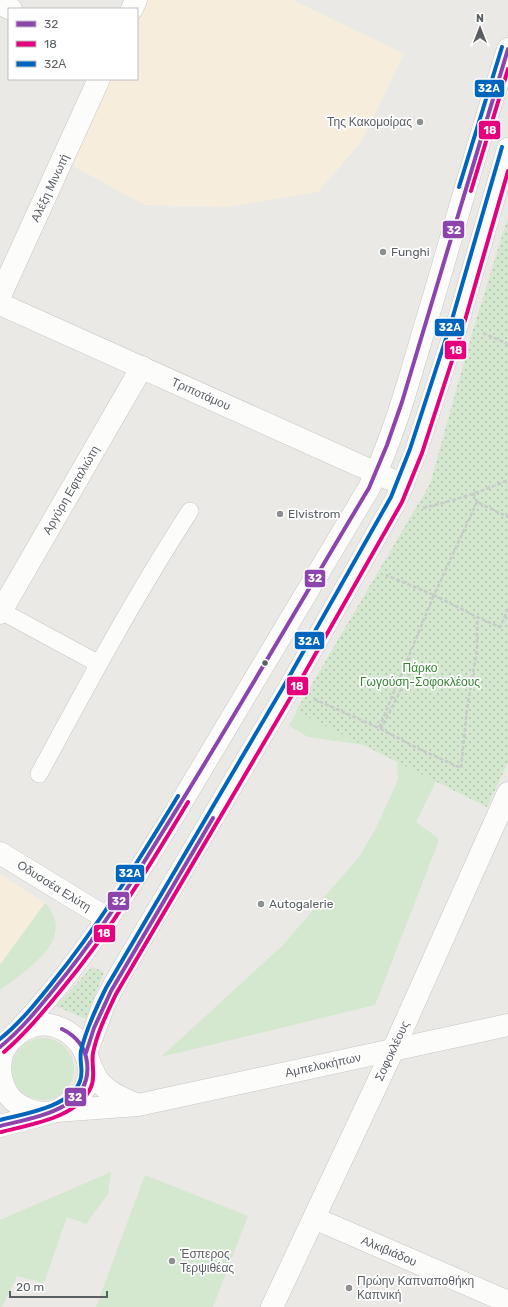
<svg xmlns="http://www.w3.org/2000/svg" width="508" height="1307" font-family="Rubik,sans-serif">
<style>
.commercial{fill:#f6eddd}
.grass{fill:#d4e7cf}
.park{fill:url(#park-dots)}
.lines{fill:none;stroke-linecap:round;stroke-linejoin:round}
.service-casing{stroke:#c6c6c5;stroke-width:18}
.minor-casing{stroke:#c6c6c5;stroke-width:23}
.tertiary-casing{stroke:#c6c6c5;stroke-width:23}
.secondary-casing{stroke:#c7c7c7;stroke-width:23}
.path{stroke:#c7ccc9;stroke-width:2.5;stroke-dasharray:4 2;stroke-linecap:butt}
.service{stroke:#fcfcfb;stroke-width:17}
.minor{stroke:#fcfcfb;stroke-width:22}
.tertiary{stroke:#fcfcfb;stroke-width:22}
.secondary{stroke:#fcfcfb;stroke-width:22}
.bus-1-casing{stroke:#fff;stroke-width:7}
.bus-2-casing{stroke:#fff;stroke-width:7}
.bus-3-casing{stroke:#fff;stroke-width:7}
.bus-1{stroke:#8e44ad;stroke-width:4}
.bus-2{stroke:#e5007d;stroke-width:4}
.bus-3{stroke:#0065bd;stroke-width:4}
.poi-dot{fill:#8d8f90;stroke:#fff;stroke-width:1.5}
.bus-dot{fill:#5a5f63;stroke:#fff;stroke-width:1.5}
.labels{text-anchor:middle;stroke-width:3.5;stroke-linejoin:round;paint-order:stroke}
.poi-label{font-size:12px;fill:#5a5f63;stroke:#fff;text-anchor:start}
.street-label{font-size:12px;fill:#5a5f63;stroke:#fff}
.park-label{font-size:12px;fill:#358331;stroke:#fff}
.line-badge{stroke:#fff;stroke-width:1.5}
.badge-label{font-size:11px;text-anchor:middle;font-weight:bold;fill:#fff}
</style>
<defs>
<pattern id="park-dots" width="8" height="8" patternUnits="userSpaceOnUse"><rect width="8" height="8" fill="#d4e7cf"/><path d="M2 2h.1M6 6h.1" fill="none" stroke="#afbeac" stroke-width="1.8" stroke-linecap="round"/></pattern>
</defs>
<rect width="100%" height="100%" fill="#ebe9e5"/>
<!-- commercial -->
<path class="commercial" d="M144 0H293L404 54 361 142 318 192 227 207 145 205 71 165 109 79H137V16Z
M0 874 45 903 0 965Z"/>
<!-- grass -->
<path class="grass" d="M301 703 441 771 416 822 438 838V843L375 1005 161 1057 283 945 359 857 375 830 398 780 397 757 378 747 308 737 289 726Z
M45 903C78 939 27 970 0 990V965Z
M12 1069a31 31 0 1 1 62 0a31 31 0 1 1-62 0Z
M111 1172 108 1194 86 1224 67 1217 44 1283 17 1276 2 1307H0V1220Z
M145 1175 248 1216 213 1307H96Z"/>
<!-- park -->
<path class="park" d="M508 217V762L487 807 296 711 430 484 473 330Z
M92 967 104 972 86 1019 56 1006Z"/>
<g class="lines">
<!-- service casing -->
<g class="service-casing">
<path id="service" d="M1 611 99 664
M39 774C87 685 135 596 190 511"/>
</g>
<!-- minor casing -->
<g class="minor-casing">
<path id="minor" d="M0 4 11 9
M132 9 136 0
M0 296 99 79
M0 613 142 367
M0 853 108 919
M314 1218 508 1302
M272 1307 393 1050 508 793"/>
</g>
<!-- tertiary casing -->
<g class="tertiary-casing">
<path id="tertiary" d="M0 304 403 485
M86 1054C89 1061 92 1070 96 1077 105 1092 122 1098 137 1105
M56 1111 138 1105 508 1025"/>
</g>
<!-- secondary casing -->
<g class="secondary-casing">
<path id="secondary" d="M0 1047C19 1033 33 1014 49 996 97 939 136 876 175 813 240 705 304 596 369 488 396 432 411 372 429 313 455 225 480 136 508 49
M86 1053 104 1004 119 976 290 687 396 500 416 451 457 325 508 149
M0 1066C1 1062 1 1057 2 1054 11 1034 33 1020 54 1026 84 1034 101 1072 79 1096 76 1100 70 1102 66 1105 63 1107 59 1110 56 1111 39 1117 17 1108 7 1093 3 1086 1 1078 0 1070
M0 1126 45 1114"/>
</g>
<!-- path -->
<path class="path" d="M483 333 508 344
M473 493 477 502 508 517
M477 502 434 595 477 617 500 627 508 609
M423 508C452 501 481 492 508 480
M407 659 414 664 382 727 379 728 417 748 461 768 467 709 477 650V617
M314 699 379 728 434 595 386 575"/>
<!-- service -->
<use href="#service" class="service"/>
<!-- minor -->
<use href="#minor" class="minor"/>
<!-- tertiary -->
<use href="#tertiary" class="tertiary"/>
<!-- secondary -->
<use href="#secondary" class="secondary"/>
<!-- bus-1 casing -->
<g class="bus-1-casing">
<path id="bus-1" d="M0 1047C21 1030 38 1009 55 988 93 942 126 892 157 841 230 725 298 606 369 488L387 445 402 402 508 49
M86 1053 94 1028 111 991 213 818
M0 1126C35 1117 93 1110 87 1062 85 1046 76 1036 62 1029"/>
</g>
<!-- bus-2 casing -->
<g class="bus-2-casing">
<path id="bus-2" d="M471 191 508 69
M4 1052C26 1033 44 1011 62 989 110 931 149 867 188 802
M1 1132C31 1124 78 1118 91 1087 96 1076 91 1064 93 1053 97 1033 107 1013 116 994L295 690 402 502 422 453 463 327 508 171"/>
</g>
<!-- bus-3 casing -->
<g class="bus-3-casing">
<path id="bus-3" d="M459 187 502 47
M0 1039C20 1023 36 1003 52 983 99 925 139 860 178 796
M0 1120C23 1114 71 1107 80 1081 84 1072 79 1061 81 1051 86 1029 96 1008 106 988L285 684 391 497 410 449 451 323 502 147"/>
</g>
<!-- bus-1 -->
<use href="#bus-1" class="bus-1"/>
<!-- bus-2 -->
<use href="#bus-2" class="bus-2"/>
<!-- bus-3 -->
<use href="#bus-3" class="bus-3"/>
</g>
<!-- markers -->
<g class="poi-dot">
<circle cx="420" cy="122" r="4"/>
<circle cx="383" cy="252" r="4"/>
<circle cx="280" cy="514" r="4"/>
<circle cx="261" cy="904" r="4"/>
<circle cx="172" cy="1261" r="4"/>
<circle cx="349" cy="1288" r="4"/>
</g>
<circle class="bus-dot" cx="265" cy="663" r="3.5"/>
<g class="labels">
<!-- poi labels -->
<g class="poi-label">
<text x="412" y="126" text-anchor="end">Της Κακομοίρας</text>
<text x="391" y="256">Funghi</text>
<text x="288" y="518">Elvistrom</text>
<text x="269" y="908">Autogalerie</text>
<text x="180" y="1258">Έσπερος<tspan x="180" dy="14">Τερψιθέας</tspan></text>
<text x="357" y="1285">Πρώην Καπναποθήκη<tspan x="357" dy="14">Καπνική</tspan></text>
</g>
<!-- street labels -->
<g class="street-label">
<text transform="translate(50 188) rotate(-65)" y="4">Αλέξη Μινωτή</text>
<text transform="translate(201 394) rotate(24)" y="4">Τριποτάμου</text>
<text transform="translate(71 490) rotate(-60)" y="4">Αργύρη Εφταλιώτη</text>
<text transform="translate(54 886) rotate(32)" y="4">Οδυσσέα Ελύτη</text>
<text transform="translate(392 1051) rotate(-65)" y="4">Σοφοκλέους</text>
<text transform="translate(323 1065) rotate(-12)" y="4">Αμπελοκήπων</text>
<text transform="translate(389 1251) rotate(23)" y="4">Αλκιβιάδου</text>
</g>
<!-- park labels -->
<g class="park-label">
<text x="420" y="672">Πάρκο<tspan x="420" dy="14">Γωγούση-Σοφοκλέους</tspan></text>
</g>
</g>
<g class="line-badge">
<rect x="474" y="79" width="31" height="19" rx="4" fill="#0065bd"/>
<rect x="478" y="120" width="23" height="20" rx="4" fill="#e5007d"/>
<rect x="442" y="220" width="23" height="19" rx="4" fill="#8e44ad"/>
<rect x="434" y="318" width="31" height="19" rx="4" fill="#0065bd"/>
<rect x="444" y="340" width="23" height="20" rx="4" fill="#e5007d"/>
<rect x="304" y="569" width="22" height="19" rx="4" fill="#8e44ad"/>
<rect x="294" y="631" width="31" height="19" rx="4" fill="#0065bd"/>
<rect x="286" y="676" width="23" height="20" rx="4" fill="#e5007d"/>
<rect x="115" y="864" width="30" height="19" rx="4" fill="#0065bd"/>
<rect x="107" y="891" width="23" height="20" rx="4" fill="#8e44ad"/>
<rect x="93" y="924" width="23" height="19" rx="4" fill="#e5007d"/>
<rect x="64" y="1087" width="23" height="20" rx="4" fill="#8e44ad"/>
</g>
<g class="badge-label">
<text x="489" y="92">32Α</text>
<text x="490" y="134">18</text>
<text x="454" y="234">32</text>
<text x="450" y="331">32Α</text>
<text x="456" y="354">18</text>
<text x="315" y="582">32</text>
<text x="309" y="645">32Α</text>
<text x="297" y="690">18</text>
<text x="130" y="877">32Α</text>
<text x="119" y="905">32</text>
<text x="104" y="937">18</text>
<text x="75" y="1101">32</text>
</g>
<!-- legend -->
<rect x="8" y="8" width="130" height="72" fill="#ffffff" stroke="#bdbfc1"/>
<rect x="16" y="21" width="20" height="6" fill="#8e44ad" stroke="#bdbfc1"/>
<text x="44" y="28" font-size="12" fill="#5a5f63">32</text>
<rect x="16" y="41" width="20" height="6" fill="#e5007d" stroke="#bdbfc1"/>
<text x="44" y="48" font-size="12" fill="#5a5f63">18</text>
<rect x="16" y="61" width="20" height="6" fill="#0065bd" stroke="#bdbfc1"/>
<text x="44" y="68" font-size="12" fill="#5a5f63">32Α</text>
<!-- north arrow -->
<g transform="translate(480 28)" stroke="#ffffff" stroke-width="3" paint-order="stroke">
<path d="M0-3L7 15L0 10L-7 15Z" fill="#5a5f63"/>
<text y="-6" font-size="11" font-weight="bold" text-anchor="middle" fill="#5a5f63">N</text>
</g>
<!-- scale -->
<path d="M10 1291v6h97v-6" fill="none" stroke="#5a5f63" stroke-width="2"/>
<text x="16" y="1291" font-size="12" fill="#5a5f63" stroke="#ffffff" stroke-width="3" paint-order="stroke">20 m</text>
</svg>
